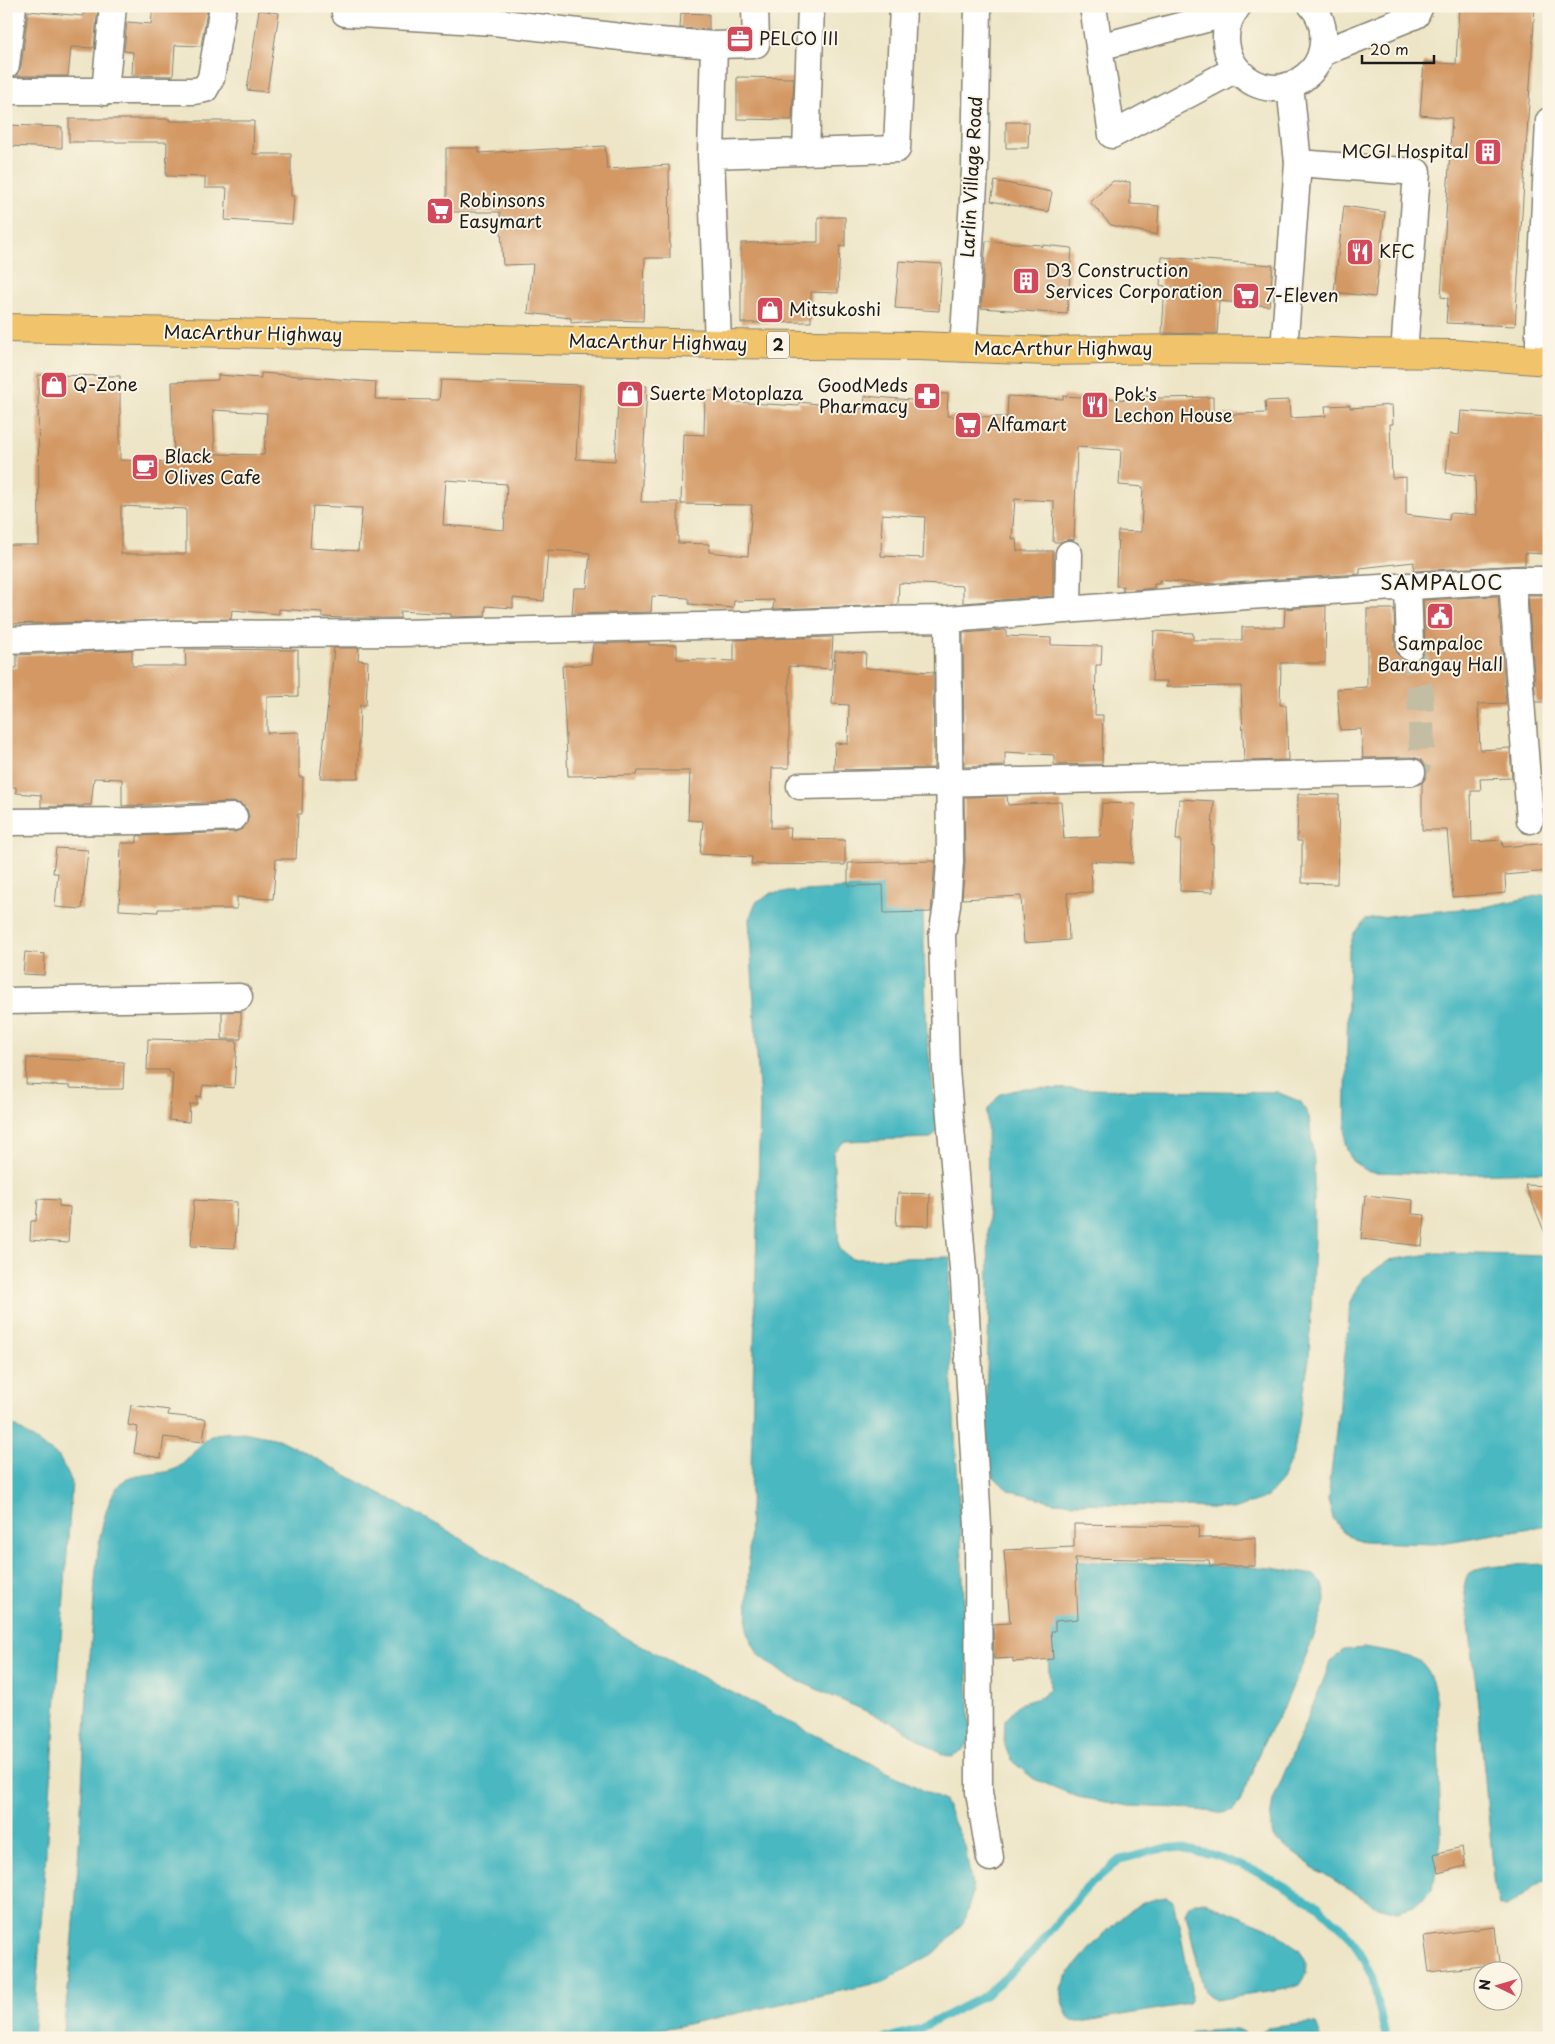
<svg xmlns="http://www.w3.org/2000/svg" width="1555" height="2044" font-family="'Playpen Sans',sans-serif">
<style>
.water{fill:#4ab8c1;stroke:#336a6e}
.lines{fill:none;stroke-linecap:round;stroke-linejoin:round}
.stream{stroke:#4ab8c1;stroke-width:8}
.building{fill:#d39863;fill-rule:evenodd}
.minor-tunnel{stroke:#c3bda4;stroke-width:26;stroke-dasharray:26 13;stroke-linecap:butt}
.minor-casing{stroke:#848071;stroke-width:29}
.highway-casing{stroke:#848071;stroke-width:30}
.minor{stroke:#fff;stroke-width:26}
.highway{stroke:#f1c36a;stroke-width:28}
.labels{text-anchor:middle;stroke-width:4;stroke-linejoin:round;paint-order:stroke}
.shield{fill:#fcf5e5;stroke:#5f5d58;stroke-width:1}
.shield-label{font-size:16px;font-weight:bold;fill:#1c1c1c}
.poi-label{font-size:18px;fill:#1c1c1c;stroke:#fcf5e5;text-anchor:start}
.street-label{font-size:18px;fill:#1c1c1c;stroke:#fcf5e5}
.quarter-label{font-size:20px;letter-spacing:1px;fill:#1c1c1c;stroke:#fcf5e5}
</style>
<rect width="100%" height="100%" fill="#fcf5e5"/>
<filter id="ink" filterUnits="userSpaceOnUse"><feTurbulence type="fractalNoise" baseFrequency=".02" numOctaves="2"/><feDisplacementMap in="SourceGraphic" scale="10" xChannelSelector="R" yChannelSelector="G"/><feConvolveMatrix kernelMatrix="1 2 1 2 8 2 1 2 1" color-interpolation-filters="sRGB"/></filter>
<filter id="wash" filterUnits="userSpaceOnUse"><feTurbulence type="fractalNoise" baseFrequency=".0096" numOctaves="4" result="noise"/><feDisplacementMap in="SourceGraphic" scale="20" xChannelSelector="R" yChannelSelector="G"/><feGaussianBlur stdDeviation="1.12" result="paint"/><feColorMatrix in="noise" values="0 0 0 0 0 0 0 0 0 0 0 0 0 0 0 0 0 1.4 0 .05"/><feComposite in="paint" operator="in"/></filter>
<g filter="url(#wash)">
<rect width="100%" height="100%" fill="#ede5c6"/>
<!-- water -->
<path class="water" d="M922 884 927 1037 938 1130 931 1138 845 1141 833 1152 839 1249 852 1259 950 1257 948 1317 960 1518 971 1739 961 1752 952 1757 941 1754 897 1725 785 1675 758 1654 747 1633 760 1106 749 919 756 902 772 893Z
M1541 895H1549V1172L1460 1174 1369 1172 1352 1161 1345 1144 1349 949 1354 933 1365 920 1395 915 1484 907Z
M1024 1088 1277 1092 1301 1102 1309 1117 1314 1162V1239L1309 1359 1294 1452 1282 1480 1266 1498 1233 1509 1054 1502 1008 1490 993 1476 984 1454 989 1317 987 1111 1000 1094Z
M1437 1253 1549 1256V1525L1435 1544 1363 1542 1344 1533 1333 1518 1328 1500 1351 1302 1362 1279 1389 1260Z
M6 1420 59 1457 72 1482 33 2038H6Z
M243 1432 278 1439 306 1453 445 1529 630 1640 944 1801 965 1846 973 1893 963 1923 936 1952 883 1982 673 2027 612 2038H62C81 1903 80 1766 92 1631 95 1590 95 1521 117 1487 128 1471 161 1477 177 1468 191 1460 199 1441 213 1435 221 1432 235 1433 243 1432Z
M1073 1561 1272 1568 1314 1575 1323 1584 1326 1598 1313 1639 1284 1707 1263 1743 1240 1802 1233 1810 1223 1813 1178 1808 1129 1806 1078 1797 1034 1779 1013 1762 1004 1744 1005 1720 1019 1704 1042 1697 1050 1688 1046 1619Z
M1549 1564V1880L1542 1882 1505 1908 1499 1906 1495 1888 1474 1663 1464 1588C1465 1585 1465 1579 1467 1576 1475 1563 1533 1565 1549 1564Z
M1364 1648C1377 1651 1410 1654 1420 1662 1431 1672 1434 1688 1437 1701L1441 1838 1433 1888 1414 1906 1397 1911 1374 1905 1313 1867 1273 1838 1270 1818 1273 1800 1331 1662 1343 1650Z
M1166 1897 1172 1900 1175 1905 1191 1987V2000L1189 2004 1080 2022C1072 2022 1069 2019 1066 2012 1063 2006 1060 1996 1061 1989 1064 1973 1112 1924 1127 1913 1137 1904 1152 1899 1166 1897Z
M1195 1902H1205L1268 1928 1299 1949 1306 1962V1974L1299 1985 1288 1989 1215 2000 1206 1993 1203 1986 1186 1914 1189 1906Z
M1310 2023 1316 2024 1321 2038H1260L1261 2032 1267 2028Z
M1236 2029 1244 2032 1246 2038H1189V2035L1195 2032Z"/>
<g class="lines">
<!-- stream -->
<path class="stream" d="M886 2038 919 2029 986 1995 1032 1953 1084 1890 1119 1860 1169 1847 1211 1854 1258 1872 1320 1907 1352 1938 1372 1977 1386 2038"/>
</g>
<g id="blocks">
<!-- building -->
<path class="building" d="M84 6H98L94 48 71 47 68 76H16L21 67 28 11 83 16Z
M153 6H208L201 46 175 45 173 76 132 75 133 52 124 51 127 22 151 24Z
M1459 6H1535L1515 326 1446 323 1448 298 1441 297 1452 118 1420 115 1424 62 1456 64Z
M259 10 279 13 267 92 247 90Z
M681 13 709 14V30L680 28Z
M737 77 794 78 792 120 737 119Z
M69 119H170L169 121H254L253 154H291V196H294L292 224 225 220 227 188H205V177L166 176 167 142H69Z
M1006 122H1029L1028 148H1006Z
M6 125 62 127V148L6 146Z
M605 146 607 169 669 165 670 258H645L643 321 605 320 571 323V318L528 313 533 264 503 265 500 212H446V148H479V153Z
M995 181 1052 192 1048 212 991 201Z
M1113 181 1130 182V204L1159 206 1157 235 1111 225 1090 202Z
M1344 206 1385 212 1375 297 1334 292Z
M818 217H845V246H840L838 293 811 292V322L741 323V243L818 242Z
M986 241 1041 245V247L1042 245 1072 248 1067 314 981 308Z
M1162 257 1273 265 1269 306 1219 301 1217 334 1162 333 1165 286 1160 285Z
M899 261 942 264 939 311 895 308Z
M261 373 376 382 375 399 439 400 441 380 580 385 576 459 615 461 619 384 647 386 641 502H678V543L709 544V552L748 556 752 505 681 504 683 434 704 435 705 391H734L733 402 799 406V402L864 409 865 396 922 401V393L948 394 947 416 1007 417 1008 396 1063 399V396L1134 400 1135 395 1159 398 1213 397V415L1266 413 1265 401 1289 400 1290 418 1326 416 1325 406 1350 405V408L1392 405 1393 424H1390L1392 478 1406 477V515L1449 520 1450 513 1476 515 1475 476 1446 473 1450 434 1459 435 1461 411 1549 417V554L1525 553V565L1413 571 1414 562 1360 568V574L1202 584 1159 580V584H1154V588L1123 591V586H1116L1118 531 1141 532 1143 487 1119 485 1121 450 1077 447 1074 540 1069 539 1060 542H1053L1054 501 1015 499 1012 539H1016L1017 551H1053V596L963 603V586L899 583 898 605 773 609 774 600 734 601 733 608 689 604V598L652 596 651 612 572 614 574 588H587L590 553 548 550 544 601 513 598V608L486 606 485 616 453 617H451V614L400 611V618H345L322 617V612L279 609V614L232 610 231 619 6 624V545H39L38 375 120 376V460L174 462 172 382 218 380V375L261 378ZM213 410 267 413 264 455 215 454ZM446 480 507 484 504 530 443 525ZM121 506 186 509V554H121ZM313 506 362 508 358 551 310 548ZM882 514 925 517 923 558 881 556Z
M1528 595H1549V702H1536Z
M1498 596 1506 703 1478 704 1480 750 1510 748 1512 778 1480 779 1481 791H1471L1472 842 1502 840 1503 847 1549 843V871L1505 875 1506 893 1453 897 1447 830H1422V783L1425 779 1427 772 1425 765 1420 759 1412 757 1363 758 1361 729 1340 730 1337 689 1367 687V609H1394L1395 647 1397 654 1403 660 1411 662 1418 659 1423 654 1425 647 1423 600Z
M1326 606 1325 663H1281L1280 705H1286L1288 760 1244 761 1241 686 1166 687 1167 681H1152L1154 631 1193 633V640H1242V627H1284L1285 609Z
M1006 630V636L1051 638V645L1102 646 1101 665H1096L1095 715H1103L1102 764 1054 765V755L1005 752V766L964 767 963 633Z
M833 637 831 669 789 666V768H772L771 828H791L790 839 845 840V865L751 864 752 857 700 854 703 821 688 820 690 771H638L637 775 568 776 562 666 591 664 593 644 649 642V645H677V659L734 661V640Z
M334 648H359L358 660 368 661 366 705H360L358 778H320Z
M185 649 298 650V696L267 697V733L299 732V777H303L302 814H298L296 859H276L273 899 237 897V909H158V912L119 910 121 843H137V836L235 832 242 829 247 823 249 816 247 809 241 804 233 802 122 806V779L94 778 91 805H84V806L41 807V795L16 793V787H6V667L17 668V655L132 650V666H186Z
M835 651 866 653 865 668 933 672 934 768 834 770 835 743 848 744 849 705 832 704Z
M1298 794 1339 795 1337 884 1302 883V841H1297Z
M1007 796 1008 805 1061 802 1064 839 1100 837 1102 803 1135 804 1133 863 1091 861 1092 892 1067 893 1069 940 1024 943 1021 896 962 899 965 862 964 797Z
M1179 799 1214 801 1211 845H1213V892L1180 891 1181 840H1176Z
M56 848 88 850 82 909 55 907 58 873H53Z
M935 861 931 912 884 913 883 885 848 886V863Z
M25 952 45 954 44 975 23 974Z
M241 1011V1039H222V1012Z
M148 1039 237 1041 234 1088 203 1085 201 1097 197 1096V1104H190L189 1122 169 1120 173 1073H169V1070H147Z
M27 1058 124 1062 123 1089H92L70 1088V1086L26 1084Z
M1525 1185 1549 1186V1240H1548Z
M898 1193 930 1194 929 1226 896 1225Z
M1365 1195 1413 1200 1412 1214 1425 1215 1422 1246 1361 1239Z
M38 1199 59 1200V1206L70 1207 68 1243 30 1240 31 1221H36Z
M194 1200 237 1202 235 1248 191 1246Z
M131 1405 169 1410 168 1415 206 1419 203 1442 164 1437 161 1458 134 1453 138 1427 128 1425Z
M1074 1524 1199 1526 1198 1538H1255V1566H1210L1209 1560 1075 1558 1078 1619 1055 1621V1631H1051L1053 1659 1013 1662V1658L994 1659 993 1624 1010 1623 1004 1550 1074 1547Z
M1462 1847 1465 1866 1438 1873 1434 1854Z
M1495 1927 1499 1964 1429 1972 1424 1936Z"/>
</g>
</g>
<g filter="url(#ink)">
<use href="#blocks" fill-opacity="0" stroke="#848071" stroke-width="1"/>
<g class="lines">
<!-- minor-tunnel -->
<path class="minor-tunnel" d="M1410 647 1416 663 1420 689 1422 754 1417 767 1412 772"/>
<!-- minor casing -->
<g class="minor-casing">
<path id="minor" d="M1093 6 1112 135 1236 69
M1238 6C1200 53 1260 114 1306 76 1315 69 1320 60 1322 50 1325 35 1323 18 1312 6
M345 13 494 22 646 40 714 45 756 44 755 6
M714 45 711 155 718 344
M1099 47 1233 12
M1322 53 1416 15 1420 6
M6 65 13 6
M6 91H194L205 89 211 78 223 6
M105 92 113 6
M806 152 811 6
M711 155 897 149 903 6
M1298 163 1417 172 1404 354
M963 348 975 170 978 6
M1284 350 1298 163 1290 85
M1539 359V325L1549 121
M1512 580 1530 820
M1408 586 1410 647
M1068 610 1069 554
M948 619 950 862 947 905 942 936 946 1069 964 1281 978 1526 979 1792 990 1858
M6 640 165 634 401 633 742 625 880 620 948 619 1247 596 1512 580H1549
M800 786 1412 772
M6 822 143 821 234 817
M6 1001 239 997"/>
</g>
<!-- highway casing -->
<g class="highway-casing">
<path id="highway" d="M6 328 718 344 918 346 1047 351 1178 349 1284 350 1358 353 1454 354 1549 361"/>
</g>
<!-- minor -->
<use href="#minor" class="minor"/>
<!-- highway -->
<use href="#highway" class="highway"/>
</g>
</g>
<!-- icons -->
<defs>
<g id="office-square" transform="scale(1.4375)"><rect x="-9" y="-9" width="18" height="18" rx="4" fill="#d1495b" stroke="#fcf5e5"/><path d="M-6-3h4V-5.5h4V-3h4V5H-6ZM-1-4.5V-3h2v-1.5ZM-6 0V1H6V0Z" fill="#fff"/></g>
<g id="building-square" transform="scale(1.4375)"><rect x="-9" y="-9" width="18" height="18" rx="4" fill="#d1495b" stroke="#fcf5e5"/><path d="M-4-6H4V6H1V3H-1V6H-4ZM-2.5-4.3h1.7v1.8h-1.7ZM.8-4.3h1.7v1.8H.8ZM-2.5-1h1.7V.8h-1.7ZM.8-1h1.7V.8H.8Z" fill="#fff"/></g>
<g id="supermarket-square" transform="scale(1.4375)"><rect x="-9" y="-9" width="18" height="18" rx="4" fill="#d1495b" stroke="#fcf5e5"/><path d="M-6-5.5h2.5l.6 2H6L4.5 2H-2.5L-4.4-4H-6ZM-1.5 3.2a1.3 1.3 0 1 0 .1 0ZM3 3.2a1.3 1.3 0 1 0 .1 0Z" fill="#fff"/></g>
<g id="restaurant-square" transform="scale(1.4375)"><rect x="-9" y="-9" width="18" height="18" rx="4" fill="#d1495b" stroke="#fcf5e5"/><path d="M-5-6h1v4h1v-4h1v4h1v-4h1v5L-1.5 .5V6h-2V.5L-5-1ZM5-6V6H3V1.5H1.5Q1.5-4 5-6Z" fill="#fff"/></g>
<g id="shop-square" transform="scale(1.4375)"><rect x="-9" y="-9" width="18" height="18" rx="4" fill="#d1495b" stroke="#fcf5e5"/><path d="M-5-2.5h2.3a2.7 3.5 0 0 1 5.4 0H5L5.5 6h-11ZM-1.5-2.5h3a1.5 2.3 0 0 0-3 0Z" fill="#fff"/></g>
<g id="pharmacy-square" transform="scale(1.4375)"><rect x="-9" y="-9" width="18" height="18" rx="4" fill="#d1495b" stroke="#fcf5e5"/><path d="M-2-6h4v4h4v4h-4v4h-4v-4h-4v-4h4Z" fill="#fff"/></g>
<g id="cafe-square" transform="scale(1.4375)"><rect x="-9" y="-9" width="18" height="18" rx="4" fill="#d1495b" stroke="#fcf5e5"/><path d="M-5.5-4.5H6V0H3Q3 3.5 0 3.5H-2.5Q-5.5 3.5-5.5 0ZM3-3.2v2h1.7v-2ZM-6 4.5H4V6H-6Z" fill="#fff"/></g>
<g id="civic-square" transform="scale(1.4375)"><rect x="-9" y="-9" width="18" height="18" rx="4" fill="#d1495b" stroke="#fcf5e5"/><path d="M-.6-6.5H3V-4.5H.6V-3L4-1V1h2V6H-6V1h2V-1L-.6-3ZM-1.2 2.5V6h2.4V2.5Z" fill="#fff"/></g>
</defs>
<g fill-rule="evenodd">
<use href="#office-square" x="740" y="39"/>
<use href="#building-square" x="1488" y="152"/>
<use href="#supermarket-square" x="440" y="211"/>
<use href="#restaurant-square" x="1360" y="252"/>
<use href="#building-square" x="1026" y="281"/>
<use href="#supermarket-square" x="1246" y="296"/>
<use href="#shop-square" x="770" y="310"/>
<use href="#shop-square" x="54" y="385"/>
<use href="#shop-square" x="630" y="394"/>
<use href="#pharmacy-square" x="927" y="396"/>
<use href="#restaurant-square" x="1095" y="405"/>
<use href="#supermarket-square" x="968" y="425"/>
<use href="#cafe-square" x="145" y="467"/>
<use href="#civic-square" x="1440" y="616"/>
</g>
<g class="labels">
<!-- shield labels -->
<rect class="shield" x="767" y="331.5" width="22" height="27" rx="4"/>
<g class="shield-label">
<text x="778" y="351">2</text>
</g>
<!-- poi labels -->
<g class="poi-label">
<text x="759" y="45">PELCO III</text>
<text x="1469" y="158" text-anchor="end">MCGI Hospital</text>
<text x="459" y="207">Robinsons<tspan x="459" dy="21">Easymart</tspan></text>
<text x="1379" y="258">KFC</text>
<text x="1045" y="277">D3 Construction<tspan x="1045" dy="21">Services Corporation</tspan></text>
<text x="1265" y="302">7-Eleven</text>
<text x="789" y="316">Mitsukoshi</text>
<text x="73" y="391">Q-Zone</text>
<text x="908" y="392" text-anchor="end">GoodMeds<tspan x="908" dy="21">Pharmacy</tspan></text>
<text x="649" y="400">Suerte Motoplaza</text>
<text x="1114" y="401">Pok's<tspan x="1114" dy="21">Lechon House</tspan></text>
<text x="987" y="431">Alfamart</text>
<text x="164" y="463">Black<tspan x="164" dy="21">Olives Cafe</tspan></text>
<text x="1440" y="650" text-anchor="middle">Sampaloc<tspan x="1440" dy="21">Barangay Hall</tspan></text>
</g>
<!-- street labels -->
<g class="street-label">
<text transform="translate(972 177) rotate(-87)" y="6">Larlin Village Road</text>
<text transform="translate(253 334) rotate(1)" y="6">MacArthur Highway</text>
<text transform="translate(658 343) rotate(1)" y="6">MacArthur Highway</text>
<text x="1063" y="355">MacArthur Highway</text>
</g>
<!-- quarter labels -->
<g class="quarter-label">
<text x="1442" y="590">SAMPALOC</text>
</g>
</g>
<!-- margin -->
<rect width="1555" height="2044" fill="none" stroke="#fcf5e5" stroke-width="25"/>
<!-- north arrow -->
<g transform="translate(1498 1986) rotate(275)"><circle r="24" fill="#fcf5e5" stroke="#a29e95"/>
<path d="M0-4L9 19L0 12L-9 19Z" fill="#d1495b"/>
<text y="-8" font-size="14" font-weight="bold" text-anchor="middle" fill="#1c1c1c">N</text>
</g>
<!-- scale -->
<path d="M1362 55v8h72v-8" fill="none" stroke="#1c1c1c" stroke-width="2.5"/>
<text x="1370" y="55" font-size="15" fill="#1c1c1c" stroke="#fcf5e5" stroke-width="4" paint-order="stroke">20 m</text>
</svg>
